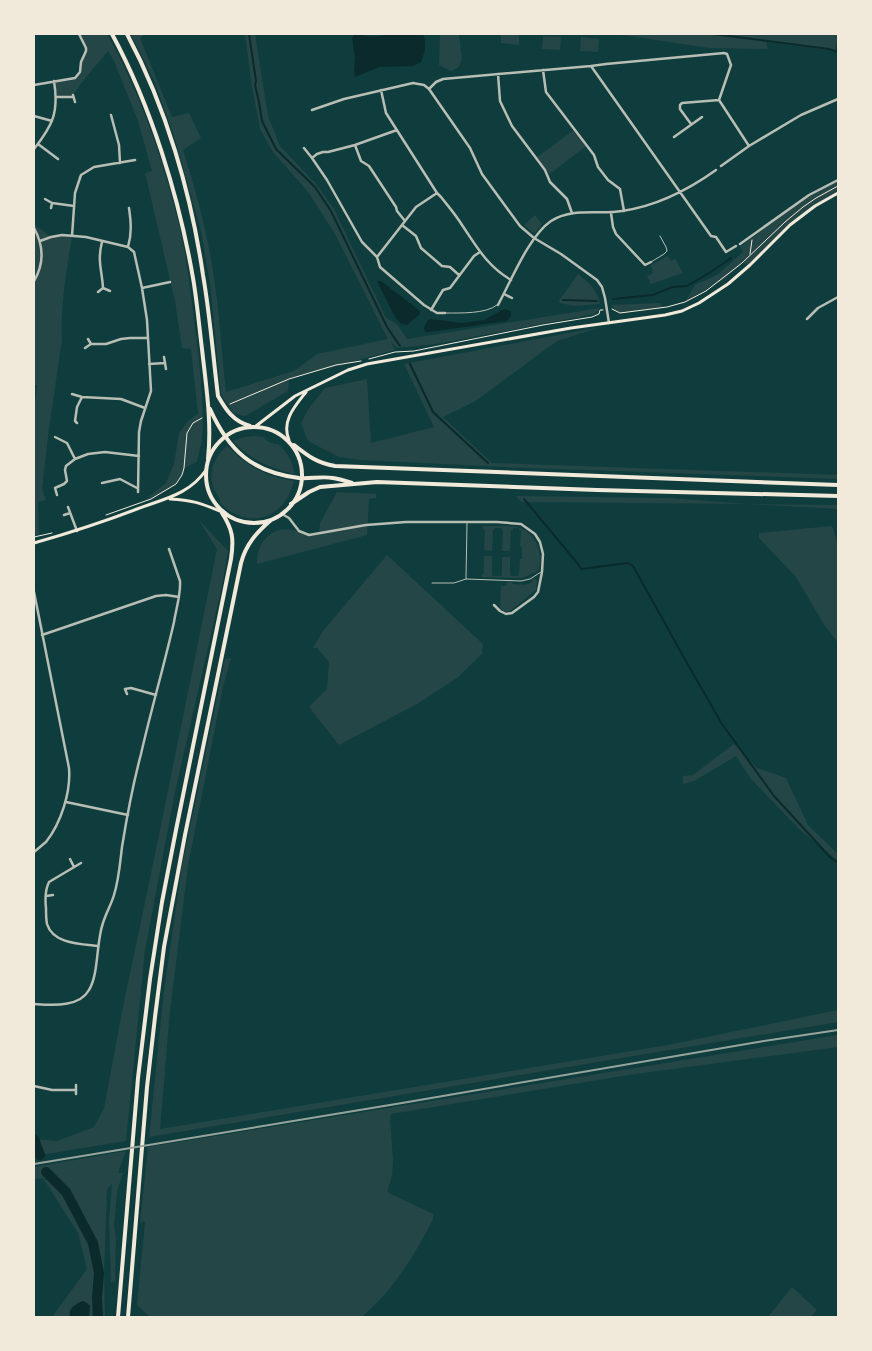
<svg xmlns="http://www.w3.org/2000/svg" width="872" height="1351" font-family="'Fira Sans Condensed',sans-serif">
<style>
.green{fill:#244646}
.water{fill:#0a2a2b}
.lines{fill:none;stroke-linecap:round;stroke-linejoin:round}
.stream{stroke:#0a2a2b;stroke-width:2}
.river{stroke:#0a2a2b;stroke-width:10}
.path{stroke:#f1e9da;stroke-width:1}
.service{stroke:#b8beb3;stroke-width:1}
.minor{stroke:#b8beb3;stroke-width:2.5}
.secondary{stroke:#f1e9da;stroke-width:3}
.trunk{stroke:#f1e9da;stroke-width:4}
.rail{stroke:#97a49c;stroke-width:2}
</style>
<rect width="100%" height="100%" fill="#0f3d3e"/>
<!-- green -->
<path class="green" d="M79 34H107C141 94 164 162 180 229 188 263 191 299 196 334 200 368 204 405 202 440 201 447 198 455 197 462L184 468C180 485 162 495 145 500L166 483 174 464 179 433 188 421 198 414 191 349 182 348 175 301 145 173 152 171 138 121 114 61 108 51 83 81 73 95V97H56L54 81C60 81 70 81 75 78 78 76 84 56 86 51Z
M130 34H150L144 35 140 38 172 117 189 113 201 138 183 150C197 194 209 239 215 285 220 320 222 357 226 392L294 371 317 354 388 339 335 234 309 193 273 152 260 129 252 87 245 34H255L268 116 280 146 316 184 334 209 386 318 397 324 407 339 600 308 595 314 436 344 397 348 391 342 395 350 289 379 288 391 245 416 233 413 221 394 210 283 201 231 183 167 173 133 155 83 137 46Z
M440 34H459L462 59 459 67 451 71 439 65Z
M501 34H519V45L501 43Z
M616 34H838L835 51 766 42 768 49 709 48Z
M543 36 561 37 560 50 542 49Z
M581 37 599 39 598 52 580 51Z
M574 130 586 146 550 174 537 157Z
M838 180V193L790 225 750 265 742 263 726 278 706 291 685 302 695 285 717 275 743 252 740 247 809 195Z
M535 215 542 224 534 234 524 225Z
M34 224 51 237 62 235 72 236C67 270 60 305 62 340L49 428 42 489 46 500 38 502 39 534 34 535V412L37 385H34Z
M668 256 671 261 675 259 683 273 651 284 647 276 653 273 651 265Z
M578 274C589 283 597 289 600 304L574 306 560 303 559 301Z
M660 303 663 307 618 313 611 305Z
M601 327 557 341 474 402 443 417 492 463 838 475V479L504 467 361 460 339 457 308 441 301 423 309 408 325 388 367 379 371 443 434 427 404 364Z
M254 436 264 437C267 442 272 444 278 444 288 453 292 461 295 474 270 469 250 459 233 441L245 437Z
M227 446C249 467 264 476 294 481 285 519 248 531 220 503 220 495 217 496 214 489 207 473 215 456 227 446Z
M337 492 376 494V498L369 499 367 535 257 564C257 554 259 545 266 538 285 520 298 536 319 534L320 523Z
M516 496 669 498 748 504 838 505V509L748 504 522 502Z
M198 519 228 551 222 586 175 792 145 950 126 1141 34 1156V1139L57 1141 94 1127 104 1108 122 1012 158 840 217 549Z
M483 526C494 526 505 525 516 527 535 530 545 555 538 571L522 578 482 577V574H484V556H492V575L494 576H500L502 575V557H510V575L512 576H518L519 575 520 559H522V547L520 546 521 530H519V528H513V530H511L510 551H502L503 531 501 528H495L494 530H493L492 551 484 550 485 530H483Z
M832 526 838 545V643L823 623 796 577 759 538V533Z
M387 555 483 644 482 654 457 678 417 704 339 745 309 707 327 689 329 662 317 648H313L323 631Z
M533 578 537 580 536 590 510 611C506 613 503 611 500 608L501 586H506L507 582H512L513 584 525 585 531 583Z
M231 658 223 687 188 866 170 1011 160 1129 668 1045 838 1010V1022L149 1137 164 990 182 866 225 659Z
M734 744 757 768 786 778 808 825 838 854V861L800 830 751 779 736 756 694 781 683 784V776L693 775Z
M838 1035V1047L628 1075 391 1114 390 1119 393 1160 392 1176 387 1192 433 1214V1219C420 1245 405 1270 387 1292 379 1301 370 1309 362 1317H150L137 1305 145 1222 143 1221 140 1224 148 1147Z
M126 1151 118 1173H123L117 1191 114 1226 116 1237 115 1282H111L109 1221 112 1183 107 1190 104 1273 105 1317H52L87 1269 78 1233 43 1178 34 1179V1167Z
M792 1287 817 1310 811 1317H768Z"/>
<!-- water -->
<path class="water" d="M355 34C365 35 376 39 386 34H423C427 44 425 52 421 62L413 66 379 67 355 77 354 72 355 57 352 38Z
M377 281H381L420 311V314L407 325 400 323 395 317Z
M504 309 511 311V316L507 321 429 332H425L424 328 427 321 430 319 463 323 484 320Z
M83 1301 87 1303 90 1306 89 1317H70C68 1308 75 1304 83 1301Z"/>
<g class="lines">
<!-- stream -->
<path class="stream" d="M249 34 256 81 255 85 259 102 262 121 276 149 315 187 331 211 387 327 400 346
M713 34 829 49 838 52
M613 299 653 295 672 287 687 286 711 272 731 258
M563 300 597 301
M410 364 433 412 488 463
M524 499 578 564 581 569 628 563 633 566 687 663 722 724 774 796 830 857 838 863"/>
<!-- river -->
<path class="river" d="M34 1139 40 1155
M46 1172 66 1192 93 1243 99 1273 97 1298 98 1317"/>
<!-- path -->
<path class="path" d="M750 254 752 240
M612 309 620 313 667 307 685 302 706 291 742 263 785 222 803 207 816 198 838 186
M369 359 395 352 414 351 543 325 592 317 599 314 600 310H603
M230 404 289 379 336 365 361 361
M106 515 151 499 176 484 182 475 184 468 187 433 193 423 202 418
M34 537 52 533"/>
<!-- service -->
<path class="service" d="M651 262 664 254 667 251 666 247 660 236
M446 313C460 313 486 314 497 305
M466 579 467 523
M432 583H454L466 579 521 581 530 579 541 572"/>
<!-- minor -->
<path class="minor" d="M591 66 606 64 724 53 727 54 731 65 719 100 749 146
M543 70 546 92 594 155 598 167 608 180 620 189 624 211
M498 74 500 101 512 126 545 170 550 182 567 199 572 213
M34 85 75 78 80 72 81 62 86 51V48L79 34
M381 90 386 113 437 193 441 197C448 206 456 215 462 225 477 247 487 266 511 280
M73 95 75 102
M56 97H73
M312 110 344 99 413 83 424 85 429 89
M111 115 119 145 120 163
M34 116 52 121
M691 124 680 109V105L682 103 719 100
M397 130 355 145 328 152H323L317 154 312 158 327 180 362 242 377 257 380 267 424 305 437 313H445
M674 137 702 117
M38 144 58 159
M355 145 361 161 369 166 396 207 397 211 405 221
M304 148 312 158
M34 149C53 125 59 112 54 81
M721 166 749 146 801 115 838 99
M45 199 52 203 74 206
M51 208 52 203
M611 213 613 227 616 234 645 265 651 262
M402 225 416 236 421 248 442 266 450 267 459 275
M34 228C44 246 44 264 34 281
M72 236 75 193 81 175 94 167 135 160
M40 241 51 237 62 235 86 237 128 247 134 252 142 288 147 320 151 391 141 421 139 432 138 492
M102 242C97 261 102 270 103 288L110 291
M740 244 809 195 838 180
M128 247C132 233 131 222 129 208
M377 257 416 207 437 193
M142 288 170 282
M98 292 103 288
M504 294 512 298
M498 305C511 281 529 236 551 221 572 207 599 215 622 211 657 206 688 190 716 170
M431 310 443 290 450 288 474 256 480 252
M807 319 818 308 838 297
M609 323 605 298 602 287 597 280 561 254 534 238 520 226 482 174 470 148 429 89 436 82 443 79 591 66 711 236 716 237 726 252 736 246
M88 339 91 344H106L121 339 130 338H148
M85 348 91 344
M164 357 166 369
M149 364 165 363
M72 394 82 397 121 399 145 408
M77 423 75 421 77 407 82 397
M55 437 67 443 75 459
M102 483 120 479 137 488
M57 495 55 488 64 484 67 481 65 470 66 466 75 459 88 454 105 452 139 456
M68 507 77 531
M282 514 289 518 299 531 309 535 366 525 406 522H497L521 524 535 534 540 542 543 554 542 572 538 592 534 597 512 613 506 614 500 611 494 605
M64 515 70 513
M34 592 69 768C71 792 61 823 46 842 42 845 38 849 34 852
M42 635 156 596 166 595 179 597
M127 694 125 689 131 688 156 695
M66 802 128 815
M70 859 74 867
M81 863 49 882C45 890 45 899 46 908 46 913 46 919 47 924 53 944 81 944 98 946
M46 896 53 895
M34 1004C51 1005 79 1008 89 990 99 974 96 942 103 923 106 913 111 905 114 895 119 879 120 863 122 847 127 816 133 784 141 754 151 710 164 666 174 622 176 609 181 594 180 581L169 549
M76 1085V1090
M34 1086 52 1090H76V1094"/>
<!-- secondary -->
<path class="secondary" d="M256 426 295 396 348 370 367 364 571 328 665 315 682 311 699 303 728 284 750 265 790 225 815 206 838 193
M289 440C281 421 295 406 306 392
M170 499C192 500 200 503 220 511
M34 543C69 533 103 522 137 509 163 499 189 495 206 470"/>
<!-- trunk -->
<path class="trunk" d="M112 34C151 106 179 197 193 278 197 301 199 325 202 349 206 386 212 422 208 459
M127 34C166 107 191 193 203 275 210 315 213 356 218 396 226 410 233 421 250 426
M210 409C229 451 252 472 299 478 310 479 322 476 333 478 340 479 346 481 352 483
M206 475a48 48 0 1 1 96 0a48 48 0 1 1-96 0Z
M294 445C308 456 317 463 335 466L838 485
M291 504 309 492 320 487 377 482 597 490 838 496
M118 1317 138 1078 150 979 162 902 176 830 231 559C234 539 233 530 222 513
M128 1317 147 1087 155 1017 164 947 185 835 241 563C246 544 257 532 271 520"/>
<!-- rail -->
<path class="rail" d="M34 1164 402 1103 764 1041 838 1030"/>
</g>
<!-- border -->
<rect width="872" height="1351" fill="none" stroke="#f1e9da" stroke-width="70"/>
</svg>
